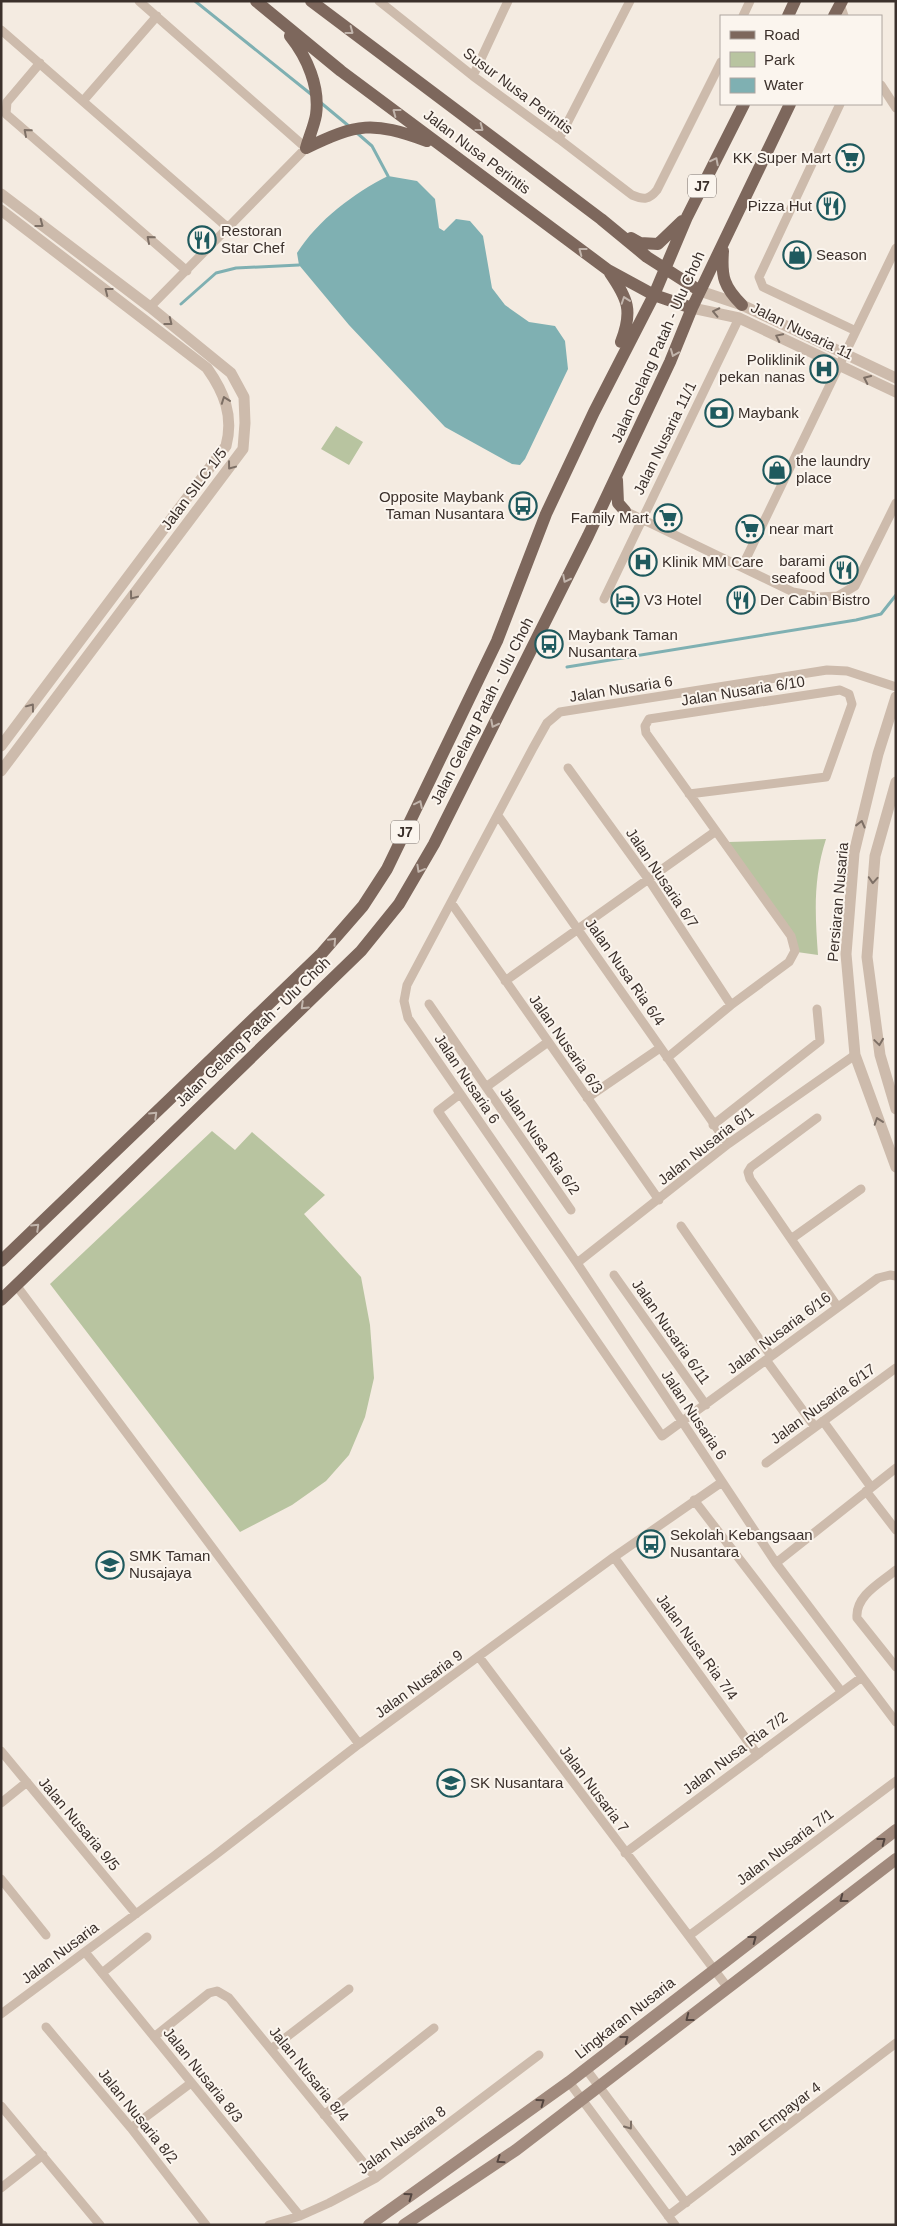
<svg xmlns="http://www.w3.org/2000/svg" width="897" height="2226" font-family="Arial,sans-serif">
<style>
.green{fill:#b8c4a0}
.water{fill:#7fb0b2}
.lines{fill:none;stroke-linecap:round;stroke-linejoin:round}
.stream{stroke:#7fb0b2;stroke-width:3}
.minor{stroke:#cdbbac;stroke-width:9}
.tertiary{stroke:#cdbbac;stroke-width:11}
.secondary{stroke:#a18a7d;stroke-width:12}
.primary{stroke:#7d675c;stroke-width:12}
.oneway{stroke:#c2b5ac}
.oneway2{stroke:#7d6f65}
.oneway3{stroke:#544640}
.labels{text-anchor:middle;stroke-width:4;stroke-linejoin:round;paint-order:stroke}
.shield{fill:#fbf5ee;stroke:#756b66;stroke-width:1}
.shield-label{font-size:14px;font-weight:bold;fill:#3b302b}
.street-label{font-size:15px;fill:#3b302b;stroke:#fbf5ee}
.poi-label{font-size:15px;fill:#3b302b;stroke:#fbf5ee;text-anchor:start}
</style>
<rect width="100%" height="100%" fill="#f4ebe1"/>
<!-- green -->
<path class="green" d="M336 426 363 442 349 465 321 449Z
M826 839C813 879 815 914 818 955L797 952 728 842Z
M212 1131 235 1150 252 1132 325 1195 304 1214 361 1277 370 1325 374 1378 365 1417 349 1455 326 1481 292 1505 240 1532 50 1284Z"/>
<!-- water -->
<path class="water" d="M388 176 417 181 435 199 439 228 444 231 456 219 470 221 483 236 492 288 505 305 529 322 555 326 565 341 568 369 525 459 520 465 512 464 445 427 349 325 299 265 297 253C318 220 354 193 388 176Z"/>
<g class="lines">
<!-- stream -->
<path class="stream" d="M195 1 312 95
M320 102 350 127
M357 133 372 146 388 176
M181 304 216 273 236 268 299 265
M567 667 856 620 881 614 896 595"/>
<!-- minor -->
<path class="minor" d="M139 1 306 148 150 307
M379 1 473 76 559 139 632 195C644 200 649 200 657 190L721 62
M840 4 844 16
M743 16 750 1
M1 30 227 227
M40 63 7 102 6 114 187 271
M473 76 508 1
M881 85 896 108
M83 101 157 16
M840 104 759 277 763 287 856 331
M559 139 630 1
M625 511 793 592 819 597 838 596 855 586 896 503
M742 567 896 248
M604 599 739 318
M896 687 847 671 827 670 560 712 547 723 533 748 407 985 404 1001 408 1018 577 1263 776 1563 896 1722
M568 768 649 880 731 1005
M499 817 728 1144
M452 904 659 1200
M505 981 716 831
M429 1004 486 1087 548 1042
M667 1058 731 1005 789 962 795 951 791 936 646 733 645 726 649 719 840 690 849 694 852 704 826 777 689 794
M486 1087 571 1210
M460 1094 438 1111 662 1436 878 1278 890 1275 896 1276
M587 1098 660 1048
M817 1118 751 1167 748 1172 750 1179 837 1306
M713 1125 820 1041 817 1009
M681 1226 771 1356
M791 1239 861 1189
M577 1263 728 1144 855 1055
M614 1275 706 1405
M16 1285 359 1744
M766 1360 815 1427
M823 1421 871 1487
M766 1463 896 1368
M866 1491 896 1530
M694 1500 841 1691
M614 1557 757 1754
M776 1563 896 1468
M896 1570C880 1583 855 1596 857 1618L896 1667
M479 1657 728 1988
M1 1751 136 1914
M1 1803 27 1782
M625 1853 862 1677
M1 1879 46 1935
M690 1935 896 1781
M85 1952 300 2216
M102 1973 147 1937
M1 2014 214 1856 359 1744 614 1557 722 1482
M46 2027 131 2128 206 2225
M154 2037 209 1993 217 1991 229 1998 376 2178
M271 2049 349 1989
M586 2069 686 2203
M569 2082 675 2225
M1 2106 100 2225
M324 2115 434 2028
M131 2128 191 2083
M1 2188 43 2155
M668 2216 896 2043
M269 2225 300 2216 329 2203 376 2178 539 2055"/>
<!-- tertiary -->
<path class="tertiary" d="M1 194 150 307 231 373 244 397 245 423 243 449 1 771
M1 210 207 368C224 392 234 416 226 446L1 746
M700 291 742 305 896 378
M692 308 739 318 896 392
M896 697 878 754 854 853 846 954 855 1055 896 1167
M896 782 875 856 867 957 880 1055 896 1109"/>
<!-- secondary -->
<path class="secondary" d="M369 2225 569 2082 896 1830
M404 2225 516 2150 896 1859"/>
<!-- primary -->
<path class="primary" d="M256 1 341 71 608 270 654 295 692 308
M311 1 601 219 647 257 700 291
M788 16 795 1
M834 16 842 1
M290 36C307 57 320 87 316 115 314 126 309 137 306 148
M306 148C358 123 372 121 427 141
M631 238 640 243 658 244 682 221
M723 251C721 277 724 287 742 305
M610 273C628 299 633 311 621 342
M617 480 618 503 625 511
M1 1261 322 953 363 906 387 869 497 641 546 514 594 412 654 295 687 217 744 104
M1 1300 361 951 399 904 434 844 588 536 670 362 692 308 790 104"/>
</g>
<!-- one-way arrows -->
<defs><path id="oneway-chevron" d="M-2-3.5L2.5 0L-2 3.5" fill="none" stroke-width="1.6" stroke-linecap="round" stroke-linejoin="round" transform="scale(1.25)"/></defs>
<g class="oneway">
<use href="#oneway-chevron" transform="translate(350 31) rotate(37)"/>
<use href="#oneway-chevron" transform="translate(396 112) rotate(-143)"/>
<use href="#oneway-chevron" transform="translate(480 128) rotate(37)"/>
<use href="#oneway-chevron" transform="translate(715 161) rotate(-63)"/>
<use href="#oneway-chevron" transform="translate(582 251) rotate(-143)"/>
<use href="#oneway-chevron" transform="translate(625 300) rotate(-109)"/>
<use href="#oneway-chevron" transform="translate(674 353) rotate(112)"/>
<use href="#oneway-chevron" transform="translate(566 579) rotate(117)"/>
<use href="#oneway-chevron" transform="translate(494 724) rotate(117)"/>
<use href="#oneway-chevron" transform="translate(419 804) rotate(-64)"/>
<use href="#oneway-chevron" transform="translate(420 869) rotate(119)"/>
<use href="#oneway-chevron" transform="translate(333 941) rotate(-47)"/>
<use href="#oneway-chevron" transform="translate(304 1006) rotate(136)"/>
<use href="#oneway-chevron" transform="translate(154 1115) rotate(-44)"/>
<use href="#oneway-chevron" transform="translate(36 1227) rotate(-44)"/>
</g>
<g class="oneway2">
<use href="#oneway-chevron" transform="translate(27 132) rotate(-139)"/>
<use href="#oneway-chevron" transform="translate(40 224) rotate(37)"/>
<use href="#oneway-chevron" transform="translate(150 239) rotate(-139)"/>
<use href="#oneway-chevron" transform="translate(108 291) rotate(-142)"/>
<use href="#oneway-chevron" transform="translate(716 312) rotate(-168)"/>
<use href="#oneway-chevron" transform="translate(169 322) rotate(38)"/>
<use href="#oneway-chevron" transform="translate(779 337) rotate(-154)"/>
<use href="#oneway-chevron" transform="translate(867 379) rotate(-155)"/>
<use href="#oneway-chevron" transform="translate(225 400) rotate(-110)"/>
<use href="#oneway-chevron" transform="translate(231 466) rotate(127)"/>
<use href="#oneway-chevron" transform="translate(133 596) rotate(127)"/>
<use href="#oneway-chevron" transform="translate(31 707) rotate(-53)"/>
<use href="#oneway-chevron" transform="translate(861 824) rotate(-76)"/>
<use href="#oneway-chevron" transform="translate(873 880) rotate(94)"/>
<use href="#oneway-chevron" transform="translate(879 1042) rotate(82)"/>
<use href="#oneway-chevron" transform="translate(878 1121) rotate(-109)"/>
<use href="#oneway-chevron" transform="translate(629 2126) rotate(54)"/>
</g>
<g class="oneway3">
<use href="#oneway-chevron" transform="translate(882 1841) rotate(-37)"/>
<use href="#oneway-chevron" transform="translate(843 1899) rotate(143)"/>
<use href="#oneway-chevron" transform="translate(753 1939) rotate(-37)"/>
<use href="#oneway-chevron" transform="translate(689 2018) rotate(142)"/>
<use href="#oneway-chevron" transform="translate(625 2039) rotate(-38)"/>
<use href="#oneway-chevron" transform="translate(541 2102) rotate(-36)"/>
<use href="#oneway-chevron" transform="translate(500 2160) rotate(146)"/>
<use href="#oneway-chevron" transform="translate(409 2196) rotate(-36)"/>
</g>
<!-- icons -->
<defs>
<g id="supermarket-ring" transform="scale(1.4375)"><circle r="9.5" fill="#fbf5ee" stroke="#1f5a5e" stroke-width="1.5"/><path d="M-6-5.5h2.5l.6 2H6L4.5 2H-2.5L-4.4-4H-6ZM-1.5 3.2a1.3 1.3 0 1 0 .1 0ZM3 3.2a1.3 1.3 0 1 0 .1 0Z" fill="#1f5a5e"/></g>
<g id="restaurant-ring" transform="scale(1.4375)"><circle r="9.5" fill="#fbf5ee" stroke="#1f5a5e" stroke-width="1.5"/><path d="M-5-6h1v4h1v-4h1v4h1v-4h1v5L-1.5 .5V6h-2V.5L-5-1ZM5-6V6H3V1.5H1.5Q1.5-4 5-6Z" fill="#1f5a5e"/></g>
<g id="shop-ring" transform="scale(1.4375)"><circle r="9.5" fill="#fbf5ee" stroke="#1f5a5e" stroke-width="1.5"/><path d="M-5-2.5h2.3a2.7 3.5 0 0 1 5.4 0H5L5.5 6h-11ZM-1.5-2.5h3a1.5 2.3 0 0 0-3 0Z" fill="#1f5a5e"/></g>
<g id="hospital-ring" transform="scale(1.4375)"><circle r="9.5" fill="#fbf5ee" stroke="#1f5a5e" stroke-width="1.5"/><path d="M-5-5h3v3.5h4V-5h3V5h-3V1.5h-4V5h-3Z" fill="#1f5a5e"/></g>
<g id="bank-ring" transform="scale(1.4375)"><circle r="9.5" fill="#fbf5ee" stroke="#1f5a5e" stroke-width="1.5"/><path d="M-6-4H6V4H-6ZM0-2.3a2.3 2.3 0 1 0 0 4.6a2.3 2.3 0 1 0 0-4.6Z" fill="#1f5a5e"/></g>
<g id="bus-ring" transform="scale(1.4375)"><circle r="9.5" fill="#fbf5ee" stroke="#1f5a5e" stroke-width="1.5"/><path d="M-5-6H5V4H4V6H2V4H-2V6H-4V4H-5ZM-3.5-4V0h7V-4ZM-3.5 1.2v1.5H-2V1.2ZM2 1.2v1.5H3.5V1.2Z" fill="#1f5a5e"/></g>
<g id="hotel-ring" transform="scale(1.4375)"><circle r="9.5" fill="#fbf5ee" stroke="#1f5a5e" stroke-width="1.5"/><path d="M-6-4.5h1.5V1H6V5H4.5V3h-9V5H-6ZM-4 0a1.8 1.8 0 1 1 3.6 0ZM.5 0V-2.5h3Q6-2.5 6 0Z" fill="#1f5a5e"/></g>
<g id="school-ring" transform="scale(1.4375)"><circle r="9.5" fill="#fbf5ee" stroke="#1f5a5e" stroke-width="1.5"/><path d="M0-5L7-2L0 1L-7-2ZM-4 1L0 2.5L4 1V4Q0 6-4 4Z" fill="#1f5a5e"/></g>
</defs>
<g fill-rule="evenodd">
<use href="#supermarket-ring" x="850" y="158"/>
<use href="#restaurant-ring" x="831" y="206"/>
<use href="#restaurant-ring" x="202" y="240"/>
<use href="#shop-ring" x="797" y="255"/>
<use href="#hospital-ring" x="824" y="369"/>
<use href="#bank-ring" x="719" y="413"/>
<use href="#shop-ring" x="777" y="470"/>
<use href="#bus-ring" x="523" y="506"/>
<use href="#supermarket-ring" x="668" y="518"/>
<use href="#supermarket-ring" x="750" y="529"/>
<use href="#hospital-ring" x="643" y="562"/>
<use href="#restaurant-ring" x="844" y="570"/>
<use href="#hotel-ring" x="625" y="600"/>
<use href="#restaurant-ring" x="741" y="600"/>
<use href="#bus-ring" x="549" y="644"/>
<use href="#bus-ring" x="651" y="1544"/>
<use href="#school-ring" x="110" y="1565"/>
<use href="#school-ring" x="451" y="1783"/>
</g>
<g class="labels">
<!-- shield labels -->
<g class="shield">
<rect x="688" y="174.5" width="28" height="23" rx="4"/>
<rect x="391" y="820.5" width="28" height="23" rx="4"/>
</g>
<g class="shield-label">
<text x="702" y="191">J7</text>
<text x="405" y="837">J7</text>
</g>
<!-- street labels -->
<g class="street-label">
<text transform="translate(518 91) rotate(37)" y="5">Susur Nusa Perintis</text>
<text transform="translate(477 152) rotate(37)" y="5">Jalan Nusa Perintis</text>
<text transform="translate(802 331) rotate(26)" y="5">Jalan Nusaria 11</text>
<text transform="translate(658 347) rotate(-66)" y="5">Jalan Gelang Patah - Ulu Choh</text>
<text transform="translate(665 438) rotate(-64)" y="5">Jalan Nusaria 11/1</text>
<text transform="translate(194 489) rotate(-53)" y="5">Jalan SILC 1/5</text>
<text transform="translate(621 689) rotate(-9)" y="5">Jalan Nusaria 6</text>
<text transform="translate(743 691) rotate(-9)" y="5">Jalan Nusaria 6/10</text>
<text transform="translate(482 711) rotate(-63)" y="5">Jalan Gelang Patah - Ulu Choh</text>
<text transform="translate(662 878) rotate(56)" y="5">Jalan Nusaria 6/7</text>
<text transform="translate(838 902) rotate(-85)" y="5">Persiaran Nusaria</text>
<text transform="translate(625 972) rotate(55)" y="5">Jalan Nusa Ria 6/4</text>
<text transform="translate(253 1032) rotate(-44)" y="5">Jalan Gelang Patah - Ulu Choh</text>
<text transform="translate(566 1044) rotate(55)" y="5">Jalan Nusaria 6/3</text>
<text transform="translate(467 1079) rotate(56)" y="5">Jalan Nusaria 6</text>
<text transform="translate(540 1141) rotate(55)" y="5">Jalan Nusa Ria 6/2</text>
<text transform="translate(706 1146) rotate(-38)" y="5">Jalan Nusaria 6/1</text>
<text transform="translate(671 1332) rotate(55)" y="5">Jalan Nusaria 6/11</text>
<text transform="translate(779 1333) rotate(-37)" y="5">Jalan Nusaria 6/16</text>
<text transform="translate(823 1404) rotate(-36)" y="5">Jalan Nusaria 6/17</text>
<text transform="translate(694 1415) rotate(56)" y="5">Jalan Nusaria 6</text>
<text transform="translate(697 1647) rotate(54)" y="5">Jalan Nusa Ria 7/4</text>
<text transform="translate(419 1684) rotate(-36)" y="5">Jalan Nusaria 9</text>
<text transform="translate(735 1753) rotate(-37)" y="5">Jalan Nusa Ria 7/2</text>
<text transform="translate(594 1789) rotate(53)" y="5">Jalan Nusaria 7</text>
<text transform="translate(79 1824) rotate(50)" y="5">Jalan Nusaria 9/5</text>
<text transform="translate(785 1847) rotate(-37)" y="5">Jalan Nusaria 7/1</text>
<text transform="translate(60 1953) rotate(-37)" y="5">Jalan Nusaria</text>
<text transform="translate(625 2018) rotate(-38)" y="5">Lingkaran Nusaria</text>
<text transform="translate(309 2074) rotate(51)" y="5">Jalan Nusaria 8/4</text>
<text transform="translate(203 2075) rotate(51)" y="5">Jalan Nusaria 8/3</text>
<text transform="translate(138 2116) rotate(51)" y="5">Jalan Nusaria 8/2</text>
<text transform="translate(774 2119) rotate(-37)" y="5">Jalan Empayar 4</text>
<text transform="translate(402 2140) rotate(-36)" y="5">Jalan Nusaria 8</text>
</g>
<!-- poi labels -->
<g class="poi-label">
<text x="831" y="163" text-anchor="end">KK Super Mart</text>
<text x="812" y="211" text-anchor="end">Pizza Hut</text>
<text x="221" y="236">Restoran<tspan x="221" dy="17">Star Chef</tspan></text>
<text x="816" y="260">Season</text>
<text x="805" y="365" text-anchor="end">Poliklinik<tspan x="805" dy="17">pekan nanas</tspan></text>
<text x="738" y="418">Maybank</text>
<text x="796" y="466">the laundry<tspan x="796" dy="17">place</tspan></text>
<text x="504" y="502" text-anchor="end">Opposite Maybank<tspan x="504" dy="17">Taman Nusantara</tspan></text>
<text x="649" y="523" text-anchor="end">Family Mart</text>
<text x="769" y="534">near mart</text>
<text x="825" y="566" text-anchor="end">barami<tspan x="825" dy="17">seafood</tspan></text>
<text x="662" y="567">Klinik MM Care</text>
<text x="644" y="605">V3 Hotel</text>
<text x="760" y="605">Der Cabin Bistro</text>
<text x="568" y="640">Maybank Taman<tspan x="568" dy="17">Nusantara</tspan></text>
<text x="670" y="1540">Sekolah Kebangsaan<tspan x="670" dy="17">Nusantara</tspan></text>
<text x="129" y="1561">SMK Taman<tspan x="129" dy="17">Nusajaya</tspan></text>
<text x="470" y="1788">SK Nusantara</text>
</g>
</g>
<!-- border -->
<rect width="897" height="2226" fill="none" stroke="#3b302b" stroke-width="5"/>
<!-- legend -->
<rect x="720" y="15" width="162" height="90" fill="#fbf5ee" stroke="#aea6a0"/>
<rect x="730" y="31" width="25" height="8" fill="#7d675c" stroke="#aea6a0"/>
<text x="764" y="40" font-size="15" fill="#3b302b">Road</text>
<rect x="730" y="52" width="25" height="15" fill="#b8c4a0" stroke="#aea6a0"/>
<text x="764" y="65" font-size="15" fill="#3b302b">Park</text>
<rect x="730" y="78" width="25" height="15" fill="#7fb0b2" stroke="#aea6a0"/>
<text x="764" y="90" font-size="15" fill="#3b302b">Water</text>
</svg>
